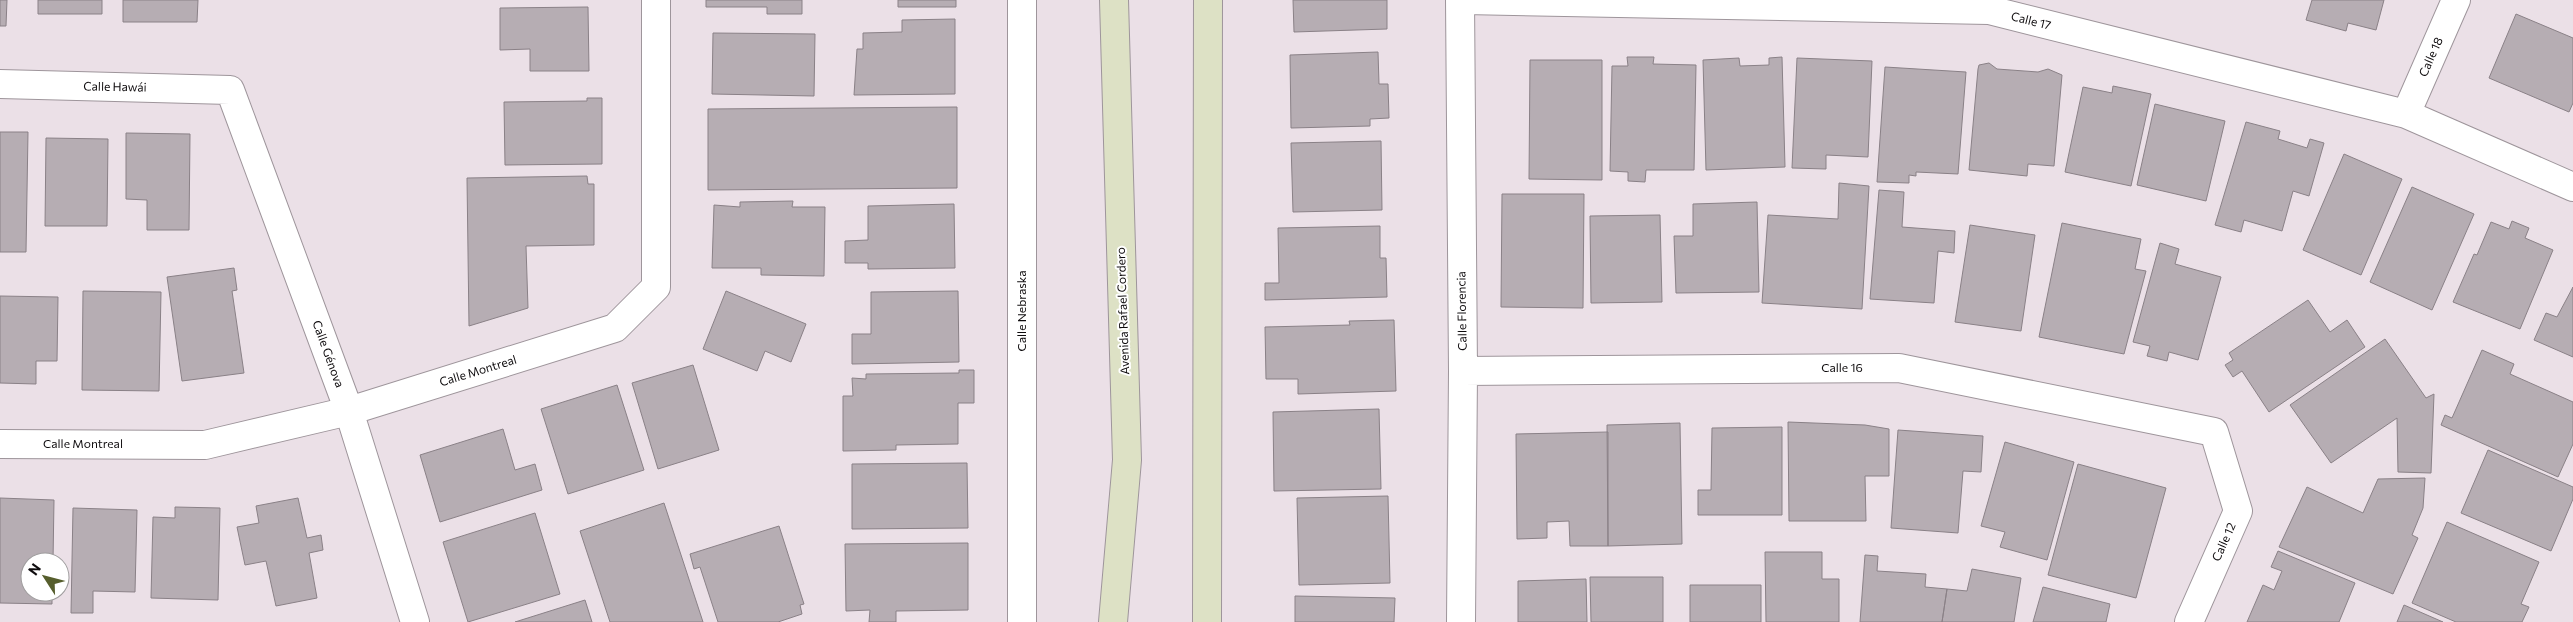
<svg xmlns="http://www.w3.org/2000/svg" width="2573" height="622" font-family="Commissioner,sans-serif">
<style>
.building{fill:#b6adb3;stroke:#8a8187}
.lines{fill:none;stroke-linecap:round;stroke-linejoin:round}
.minor-casing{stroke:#9e959b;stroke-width:30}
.secondary-casing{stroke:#9e959b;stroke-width:30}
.minor{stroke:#fff;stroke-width:28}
.secondary{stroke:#dde1c5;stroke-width:28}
.labels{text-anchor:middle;stroke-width:4;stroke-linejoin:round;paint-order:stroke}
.street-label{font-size:12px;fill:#0e0b0d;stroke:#fff}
</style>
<rect width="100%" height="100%" fill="#ebe0e7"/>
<!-- building -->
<path class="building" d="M0 0H7L6 26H0Z
M38 0H102V14H38Z
M123 0H198L197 22H123Z
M706 0H802V14H767V7H706Z
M898 0H956V7H898Z
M1293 0H1387V29L1294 32Z
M2312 0H2384L2376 30 2348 23 2346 31 2306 20Z
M588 7 589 71H530V49L500 50V8Z
M2516 14 2573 38V103L2569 112 2489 78Z
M955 19V94L854 95 857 49H863V33L902 32V20Z
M713 33 815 34 814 96 712 94Z
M1378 52 1379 84H1388L1389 118 1370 119V126L1291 128 1290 55Z
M1627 57H1654L1653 64 1696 65 1694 170H1646L1645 182 1628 181V172L1610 171 1612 66H1628Z
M1782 57 1785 167 1706 170 1703 60 1739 58 1740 66 1769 65V58Z
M1797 58 1872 61 1868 157 1826 155V169L1792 168Z
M1530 60H1602V180L1529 179Z
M1989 63 1997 69 2038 72 2048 69 2062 75 2054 166 2028 164 2027 176 1969 170 1978 69 1979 65Z
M1885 67 1966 72 1958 174 1916 172V176L1909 175V183L1877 182Z
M2113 86 2151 94 2131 186 2065 172 2083 87 2112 93Z
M587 98H602V164L505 165 504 102 587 101Z
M2155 104 2225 121 2206 201 2137 185Z
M957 107V188L708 190V109Z
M2246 122 2280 131 2278 139 2307 148 2310 139 2324 143 2309 196 2293 191 2282 231 2244 220 2241 232 2215 225Z
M0 132H28L26 252H0Z
M126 133 190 134 189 230H147V200L126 199Z
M46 138 108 139 107 226H45Z
M1381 141 1382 210 1293 212 1291 143Z
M2344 154 2402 179 2361 275 2303 250Z
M587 176 588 184H594V245L526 246 528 308 469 326 467 178Z
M1839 183 1869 186 1862 309 1762 303 1768 215 1838 219Z
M2412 187 2474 214 2432 310 2370 282Z
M1879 190 1904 192 1902 227 1955 231 1954 253 1938 251 1934 303 1870 299Z
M1502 194H1584L1583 308 1501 307Z
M793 201 792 207H825L824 276 761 275V268H712L714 205 740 207V202Z
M1757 202 1759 292 1676 293 1674 236H1693V204Z
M954 204 955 268 868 269V263H845V241L868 240V206Z
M1660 215 1662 302 1591 303 1590 216Z
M2512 221 2529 228 2525 238 2553 250 2520 329 2453 302 2474 254 2477 255 2491 222 2509 229Z
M2062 223 2141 239 2135 269 2146 271 2124 354 2039 337Z
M1970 225 2035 235 2021 331 1955 322Z
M1380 226V258H1386L1387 297 1265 300V283H1279L1278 228Z
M2160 243 2179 249 2175 264 2221 277 2198 360 2169 352 2167 361 2147 356 2150 346 2133 342Z
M234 268 237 290 232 291 244 373 182 381 167 277Z
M2573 287V357L2534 340 2546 313 2557 317Z
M83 291 161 292 159 391 82 390Z
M726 291 806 324 791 362 765 351 757 371 703 349Z
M958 291 959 362 852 364V334H871V292Z
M0 296 58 297 57 361H36V384L0 383Z
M2308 300 2330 332 2347 320 2365 347 2269 412 2242 371 2233 377 2225 365 2233 360 2229 353Z
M1394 320 1396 391 1298 394V379H1266L1265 327 1350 325 1349 321Z
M2385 339 2426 398 2434 394 2431 473 2398 472 2397 418 2331 463 2290 405Z
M2482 350 2514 364 2510 374 2573 402V444L2558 477 2441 425 2445 415 2452 418Z
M693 365 719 450 658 469 632 383Z
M959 370H974V403H958V444L896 445V450L843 451V396H853L852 378 866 379V374L959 373Z
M617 385 644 470 568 494 541 409Z
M1379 409 1381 489 1274 491 1273 412Z
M1788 422 1865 425 1889 429V476H1865L1866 521H1789Z
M1680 423 1682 544 1608 546 1607 425Z
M1782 427V515H1698V490H1711L1712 428Z
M503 429 515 470 535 464 542 490 440 522 420 455Z
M1898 430 1983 436 1981 472 1963 471 1958 533 1891 528Z
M1608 432V546H1570L1569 521 1547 522V538L1517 539 1516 434Z
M2005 442 2074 462 2047 560 2000 547 2005 532 1981 526Z
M2488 450 2573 487V499L2551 551 2461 513Z
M967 463 968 528 852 529V464Z
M2078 464 2166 488 2136 598 2048 575Z
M2425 478 2423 508 2412 535 2418 538 2393 594 2279 547 2307 487 2363 513 2378 479Z
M1388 496 1390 583 1299 585 1297 498Z
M0 498 54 500 53 562H30V592H52V604L0 603Z
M298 498 307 538 321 535 323 550 309 553 317 598 276 606 266 561 245 565 237 527 259 523 256 506Z
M664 503 703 622H610L580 531Z
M175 507 220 508 218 600 151 598 153 517 175 518Z
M73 508 137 510 135 592 93 591V613H71Z
M535 513 560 594 468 622 443 542Z
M2447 522 2539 562 2521 604 2529 607 2522 622H2456L2412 603Z
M779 526 804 604 800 605 802 614 778 622H718L700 567 694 569 690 554Z
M968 543V610L896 611V622H869L870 610 846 611 845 544Z
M2278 551 2355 583 2339 622H2247L2263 585 2274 590 2282 571 2271 567Z
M1765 552H1822V579H1839V622H1766Z
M1865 555 1878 556 1877 571 1926 574 1925 587 1947 589 1942 622H1860Z
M1972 569 2021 578 2014 622H1942L1947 589 1967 591Z
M1590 577H1663V622H1591Z
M1586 579 1587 622H1518V581Z
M1690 585H1761V622H1690Z
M2043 587 2110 604 2106 622H2033Z
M1295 596 1395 598 1394 622H1295Z
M585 600 592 622H515Z
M2404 605 2443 622H2397Z"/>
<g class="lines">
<!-- minor casing -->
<g class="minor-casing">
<path id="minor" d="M1460 0 1463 371 1461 622
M1465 0 1989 10 2406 114 2573 187
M0 84 230 90 349 411 415 622
M2406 114 2456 0
M1463 371 1899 368 2214 432 2238 511 2189 622
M0 444 205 445 349 411 615 328 656 287V0
M1022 622V0"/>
</g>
<!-- secondary casing -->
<g class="secondary-casing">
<path id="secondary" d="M1113 622 1127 460 1114 0
M1207 622 1208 0"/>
</g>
<!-- minor -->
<use href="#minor" class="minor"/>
<!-- secondary -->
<use href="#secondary" class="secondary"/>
</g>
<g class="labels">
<!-- street labels -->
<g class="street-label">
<text transform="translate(2031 21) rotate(14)" y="4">Calle 17</text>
<text transform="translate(2431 57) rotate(-66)" y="4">Calle 18</text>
<text transform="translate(115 87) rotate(1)" y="4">Calle Hawái</text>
<text transform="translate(1022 311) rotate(-90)" y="4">Calle Nebraska</text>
<text transform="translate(1123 311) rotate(-92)" y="4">Avenida Rafael Cordero</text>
<text transform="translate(1462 311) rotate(-91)" y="4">Calle Florencia</text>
<text transform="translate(328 354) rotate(70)" y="4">Calle Génova</text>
<text x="1842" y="372">Calle 16</text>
<text transform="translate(478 371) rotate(-17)" y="4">Calle Montreal</text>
<text x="83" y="448">Calle Montreal</text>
<text transform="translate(2224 542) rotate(-66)" y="4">Calle 12</text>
</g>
</g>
<!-- north arrow -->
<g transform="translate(45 577) rotate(306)"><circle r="24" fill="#ffffff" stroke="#9f9d9e"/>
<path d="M0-4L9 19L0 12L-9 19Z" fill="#565e2d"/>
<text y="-8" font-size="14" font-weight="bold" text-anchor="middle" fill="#0e0b0d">N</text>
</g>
</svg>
